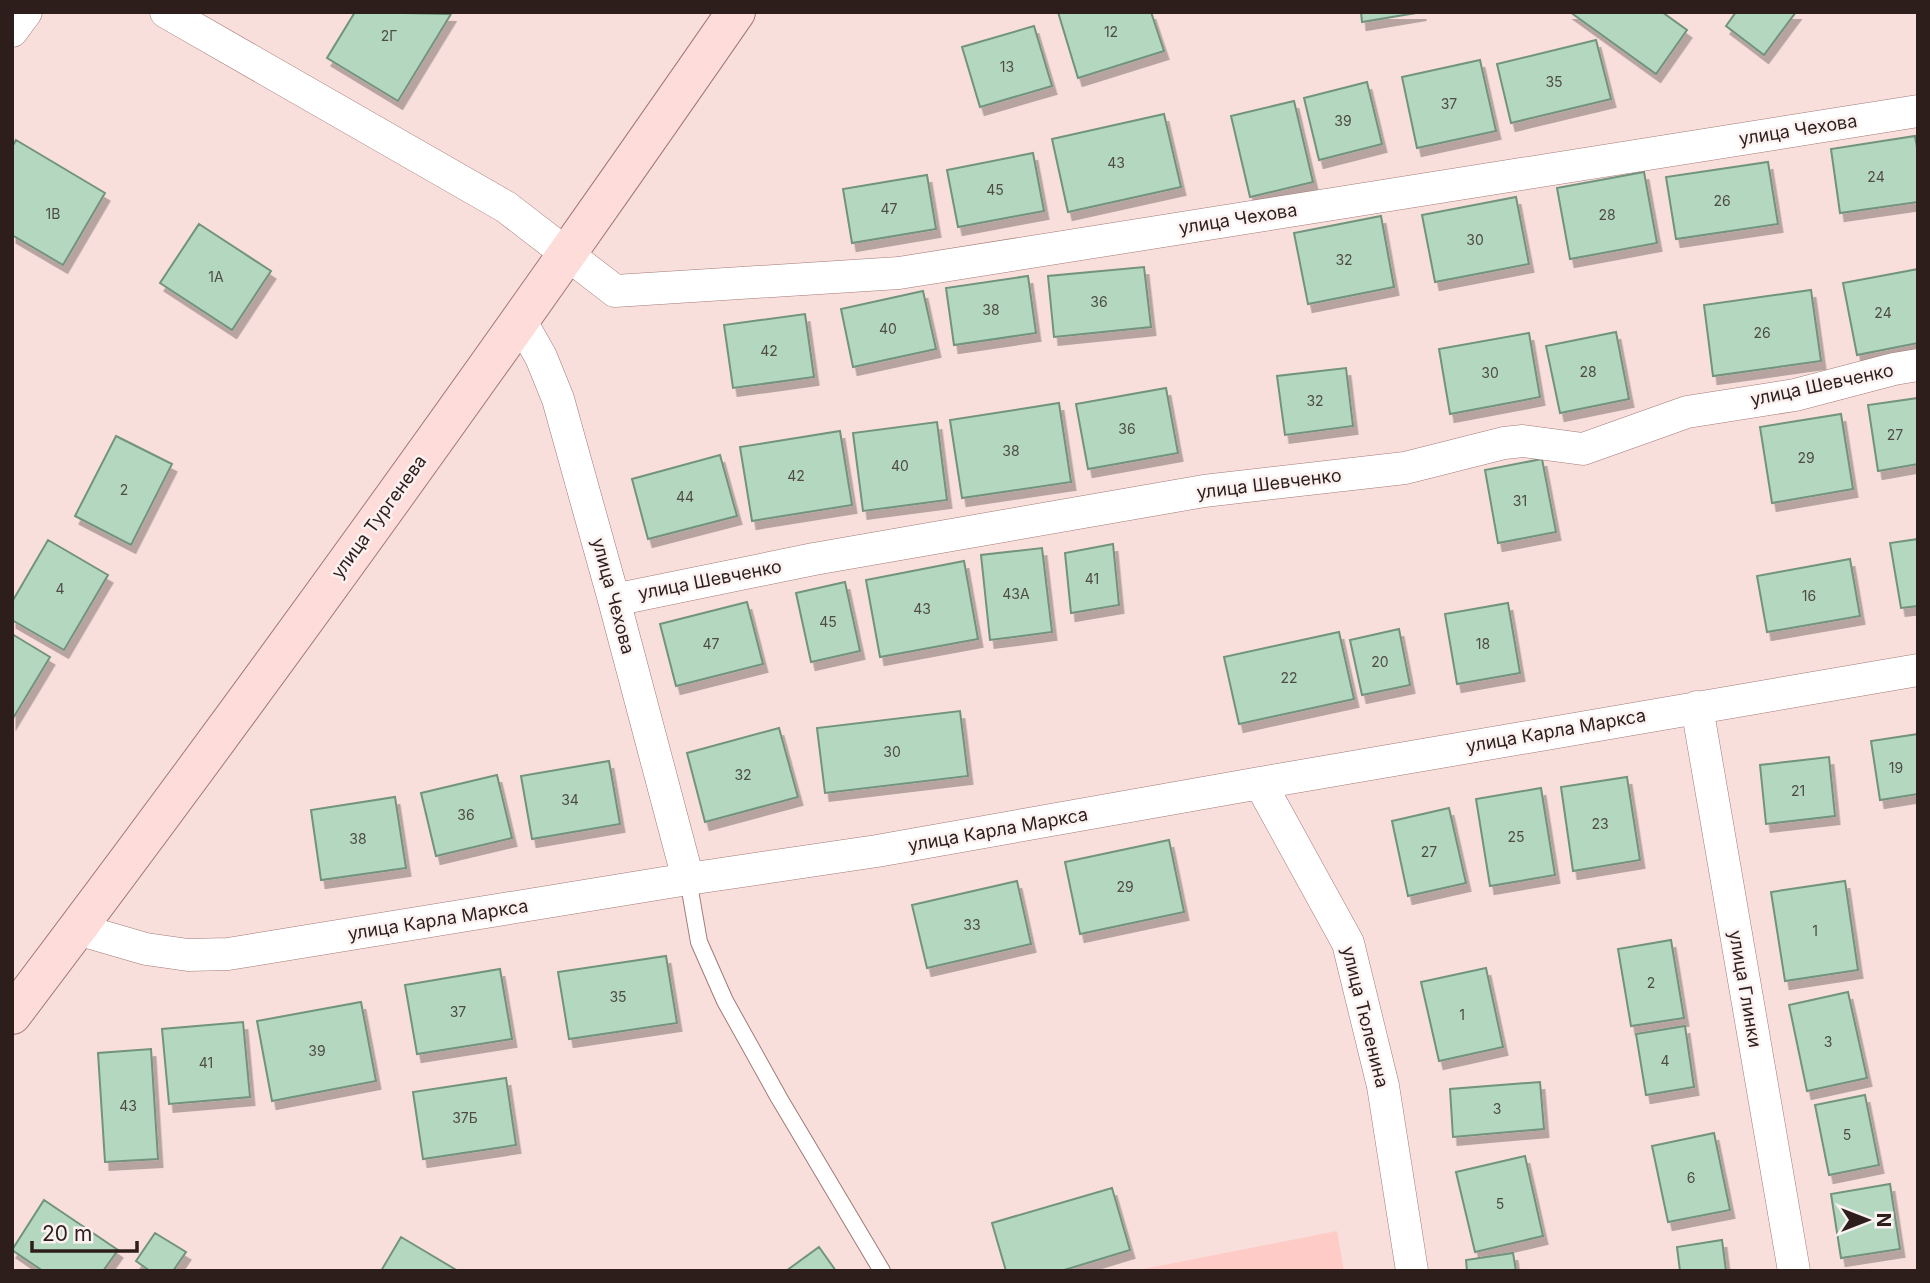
<svg xmlns="http://www.w3.org/2000/svg" width="1930" height="1283" font-family="Inter,sans-serif">
<style>
.built{fill:#fecbc6}
.building{fill:#b4d7c0;stroke:#72937d;stroke-width:2;filter:url(#shadow)}
.lines{fill:none;stroke-linecap:round;stroke-linejoin:round}
.lane-casing{stroke:#a17a76;stroke-width:18}
.street-casing{stroke:#a17a76;stroke-width:33}
.secondary-casing{stroke:#a17a76;stroke-width:40}
.lane{stroke:#fff;stroke-width:16}
.street{stroke:#fff;stroke-width:32}
.secondary{stroke:#fedcda;stroke-width:38}
.labels{text-anchor:middle;stroke-width:5;stroke-linejoin:round;paint-order:stroke}
.number-label{font-size:14px;fill:#4f4c45}
.street-label{font-size:18px;fill:#2d1e1c;stroke:#faf1f0}
</style>
<defs>
<filter id="shadow"><feDropShadow dx="4.5" dy="8" stdDeviation="0" flood-color="#0004"/></filter>
</defs>
<rect width="100%" height="100%" fill="#f9dfdc"/>
<!-- built -->
<path class="built" d="M1337 1231 1344 1271H1133Z"/>
<!-- building -->
<path class="building" d="M355 12 451 14 398 101 327 58Z
M1058 12H1151L1164 51 1078 78Z
M1361 12H1422L1362 22Z
M1570 12H1662L1687 30 1656 74Z
M1736 12H1796L1764 55 1726 26Z
M1034 26 1052 86 980 107 962 47Z
M1596 40 1611 99 1511 123 1497 64Z
M1480 60 1496 131 1417 148 1402 77Z
M1367 82 1382 144 1319 160 1304 98Z
M1294 101 1313 182 1250 197 1231 116Z
M1164 114 1181 187 1068 212 1052 139Z
M1915 136 1918 153V202L1840 213 1831 149Z
M16 140 105 193 63 265 12 235V147Z
M1033 153 1044 211 958 227 947 170Z
M1768 162 1778 224 1676 239 1666 177Z
M1644 172 1657 243 1570 259 1557 188Z
M927 175 936 229 852 243 843 189Z
M1516 197 1529 264 1435 282 1422 215Z
M1381 216 1394 287 1308 304 1294 233Z
M199 224 271 271 232 330 160 283Z
M1144 267 1151 327 1054 337 1048 276Z
M1918 269V343L1857 355 1843 283Z
M1028 276 1036 333 954 345 946 288Z
M1811 290 1821 361 1713 376 1704 305Z
M923 291 936 349 853 367 841 309Z
M805 314 814 377 733 388 724 325Z
M1616 332 1629 399 1560 413 1546 346Z
M1529 333 1540 397 1450 414 1439 349Z
M1346 368 1353 426 1285 435 1277 376Z
M1166 388 1178 453 1088 469 1076 404Z
M1918 398V464L1878 471 1868 405Z
M1059 403 1071 482 962 498 950 420Z
M1841 414 1853 489 1772 503 1760 427Z
M937 422 947 500 863 511 853 433Z
M840 431 852 505 752 521 740 447Z
M116 436 172 464 131 545 75 516Z
M720 455 737 516 648 539 632 479Z
M1542 459 1556 532 1498 543 1485 470Z
M1918 539V606L1901 608 1890 543Z
M48 540 108 575 64 650 12 620V602Z
M1113 544 1119 605 1071 613 1065 553Z
M1042 548 1052 632 990 640 981 555Z
M1850 559 1860 616 1767 632 1757 576Z
M964 561 978 639 880 657 866 580Z
M845 582 860 651 811 662 796 593Z
M747 602 763 664 676 686 660 624Z
M1508 603 1520 673 1457 684 1445 614Z
M1399 629 1410 685 1362 695 1350 640Z
M1339 632 1354 699 1239 724 1224 657Z
M12 634 50 657 12 720Z
M960 711 968 776 825 793 817 728Z
M779 728 798 797 705 822 687 753Z
M1918 734V794L1880 800 1871 741Z
M1829 757 1835 816 1766 824 1760 765Z
M609 761 620 824 532 839 521 776Z
M497 775 512 838 436 856 421 793Z
M1627 777 1640 860 1573 871 1561 787Z
M1541 788 1555 875 1490 886 1476 799Z
M395 797 406 868 321 880 311 810Z
M1449 808 1466 883 1408 896 1392 821Z
M1169 840 1184 912 1080 934 1065 862Z
M1017 881 1031 944 927 968 912 905Z
M1845 881 1858 970 1785 981 1771 892Z
M1671 940 1684 1018 1631 1026 1618 949Z
M666 956 677 1023 569 1039 558 972Z
M1486 968 1503 1047 1439 1061 1421 982Z
M500 969 512 1039 417 1054 405 985Z
M1848 992 1867 1078 1807 1091 1789 1005Z
M361 1002 376 1081 272 1101 257 1021Z
M243 1022 250 1097 169 1104 162 1029Z
M1685 1026 1694 1087 1646 1095 1636 1034Z
M151 1049 158 1159 105 1162 98 1053Z
M506 1078 516 1145 423 1159 413 1092Z
M1540 1082 1544 1129 1453 1137 1450 1089Z
M1865 1095 1879 1165 1829 1175 1815 1105Z
M1714 1133 1730 1210 1668 1222 1652 1146Z
M1525 1156 1543 1236 1475 1252 1456 1172Z
M1890 1184 1900 1249 1841 1258 1831 1194Z
M1112 1188 1130 1250 1061 1271H1006L992 1223Z
M44 1200 118 1250 103 1271H43L12 1250Z
M155 1233 186 1252 173 1271H150L136 1261Z
M401 1237 458 1271H381Z
M1722 1240 1726 1271H1680L1677 1247Z
M819 1247 836 1271H786Z
M1513 1253 1516 1271H1467L1466 1260Z"/>
<g class="lines">
<!-- lane casing -->
<g class="lane-casing">
<path id="lane" d="M688 879 699 942 725 1001 779 1098 882 1271"/>
</g>
<!-- street casing -->
<g class="street-casing">
<path id="street" d="M166 12 506 207 615 291 899 273 1918 111
M12 31 26 12
M520 320 541 357 558 399 614 600 688 879
M614 600 814 559 1204 491 1405 468 1504 443 1523 441 1583 449 1687 412 1795 395 1894 369 1918 365
M1697 707 1794 1271
M1260 783 1348 943 1383 1086 1412 1271
M77 929 146 949 188 955 228 954 688 879 877 851 1260 783 1918 670"/>
</g>
<!-- secondary casing -->
<g class="secondary-casing">
<path id="secondary" d="M12 1015C261 686 501 351 736 12"/>
</g>
<!-- lane -->
<use href="#lane" class="lane"/>
<!-- street -->
<use href="#street" class="street"/>
<!-- secondary -->
<use href="#secondary" class="secondary"/>
</g>
<g class="labels">
<!-- number labels -->
<g class="number-label">
<text x="1111" y="37">12</text>
<text x="389" y="41">2Г</text>
<text x="1007" y="72">13</text>
<text x="1554" y="87">35</text>
<text x="1449" y="109">37</text>
<text x="1343" y="126">39</text>
<text x="1116" y="168">43</text>
<text x="1876" y="182">24</text>
<text x="995" y="195">45</text>
<text x="1722" y="206">26</text>
<text x="889" y="214">47</text>
<text x="53" y="219">1В</text>
<text x="1607" y="220">28</text>
<text x="1475" y="245">30</text>
<text x="1344" y="265">32</text>
<text x="216" y="282">1А</text>
<text x="1099" y="307">36</text>
<text x="991" y="315">38</text>
<text x="1883" y="318">24</text>
<text x="888" y="334">40</text>
<text x="1762" y="338">26</text>
<text x="769" y="356">42</text>
<text x="1588" y="377">28</text>
<text x="1490" y="378">30</text>
<text x="1315" y="406">32</text>
<text x="1127" y="434">36</text>
<text x="1895" y="440">27</text>
<text x="1011" y="456">38</text>
<text x="1806" y="463">29</text>
<text x="900" y="471">40</text>
<text x="796" y="481">42</text>
<text x="124" y="495">2</text>
<text x="685" y="502">44</text>
<text x="1520" y="506">31</text>
<text x="1092" y="584">41</text>
<text x="60" y="594">4</text>
<text x="1016" y="599">43А</text>
<text x="1809" y="601">16</text>
<text x="922" y="614">43</text>
<text x="828" y="627">45</text>
<text x="711" y="649">47</text>
<text x="1483" y="649">18</text>
<text x="1380" y="667">20</text>
<text x="1289" y="683">22</text>
<text x="892" y="757">30</text>
<text x="1896" y="773">19</text>
<text x="743" y="780">32</text>
<text x="1798" y="796">21</text>
<text x="570" y="805">34</text>
<text x="466" y="820">36</text>
<text x="1600" y="829">23</text>
<text x="1516" y="842">25</text>
<text x="358" y="844">38</text>
<text x="1429" y="857">27</text>
<text x="1125" y="892">29</text>
<text x="972" y="930">33</text>
<text x="1815" y="936">1</text>
<text x="1651" y="988">2</text>
<text x="618" y="1002">35</text>
<text x="458" y="1017">37</text>
<text x="1462" y="1020">1</text>
<text x="1828" y="1047">3</text>
<text x="317" y="1056">39</text>
<text x="1665" y="1066">4</text>
<text x="206" y="1068">41</text>
<text x="128" y="1111">43</text>
<text x="1497" y="1114">3</text>
<text x="465" y="1123">37Б</text>
<text x="1847" y="1140">5</text>
<text x="1691" y="1183">6</text>
<text x="1500" y="1209">5</text>
</g>
<!-- street labels -->
<g class="street-label">
<text transform="translate(1798 130) rotate(-9)" y="6">улица Чехова</text>
<text transform="translate(1238 219) rotate(-9)" y="6">улица Чехова</text>
<text transform="translate(1822 385) rotate(-12)" y="6">улица Шевченко</text>
<text transform="translate(1269 484) rotate(-7)" y="6">улица Шевченко</text>
<text transform="translate(379 517) rotate(-54)" y="6">улица Тургенева</text>
<text transform="translate(710 580) rotate(-11)" y="6">улица Шевченко</text>
<text transform="translate(613 596) rotate(75)" y="6">улица Чехова</text>
<text transform="translate(1556 731) rotate(-10)" y="6">улица Карла Маркса</text>
<text transform="translate(998 830) rotate(-10)" y="6">улица Карла Маркса</text>
<text transform="translate(438 920) rotate(-9)" y="6">улица Карла Маркса</text>
<text transform="translate(1745 989) rotate(80)" y="6">улица Глинки</text>
<text transform="translate(1365 1017) rotate(76)" y="6">улица Тюленина</text>
</g>
</g>
<!-- border -->
<rect width="1930" height="1283" fill="none" stroke="#2d1e1c" stroke-width="28"/>
<!-- north arrow -->
<g transform="translate(1867 1220) rotate(90)" stroke="#faf1f0" stroke-width="5" paint-order="stroke">
<path d="M0-5L12 26L0 18L-12 26Z" fill="#2d1e1c"/>
<text y="-10" font-size="19" font-weight="bold" text-anchor="middle" fill="#2d1e1c">N</text>
</g>
<!-- scale -->
<path d="M32 1241v10h105v-10" fill="none" stroke="#2d1e1c" stroke-width="3.5"/>
<text x="42" y="1241" font-size="21" fill="#2d1e1c" stroke="#faf1f0" stroke-width="5" paint-order="stroke">20 m</text>
</svg>
